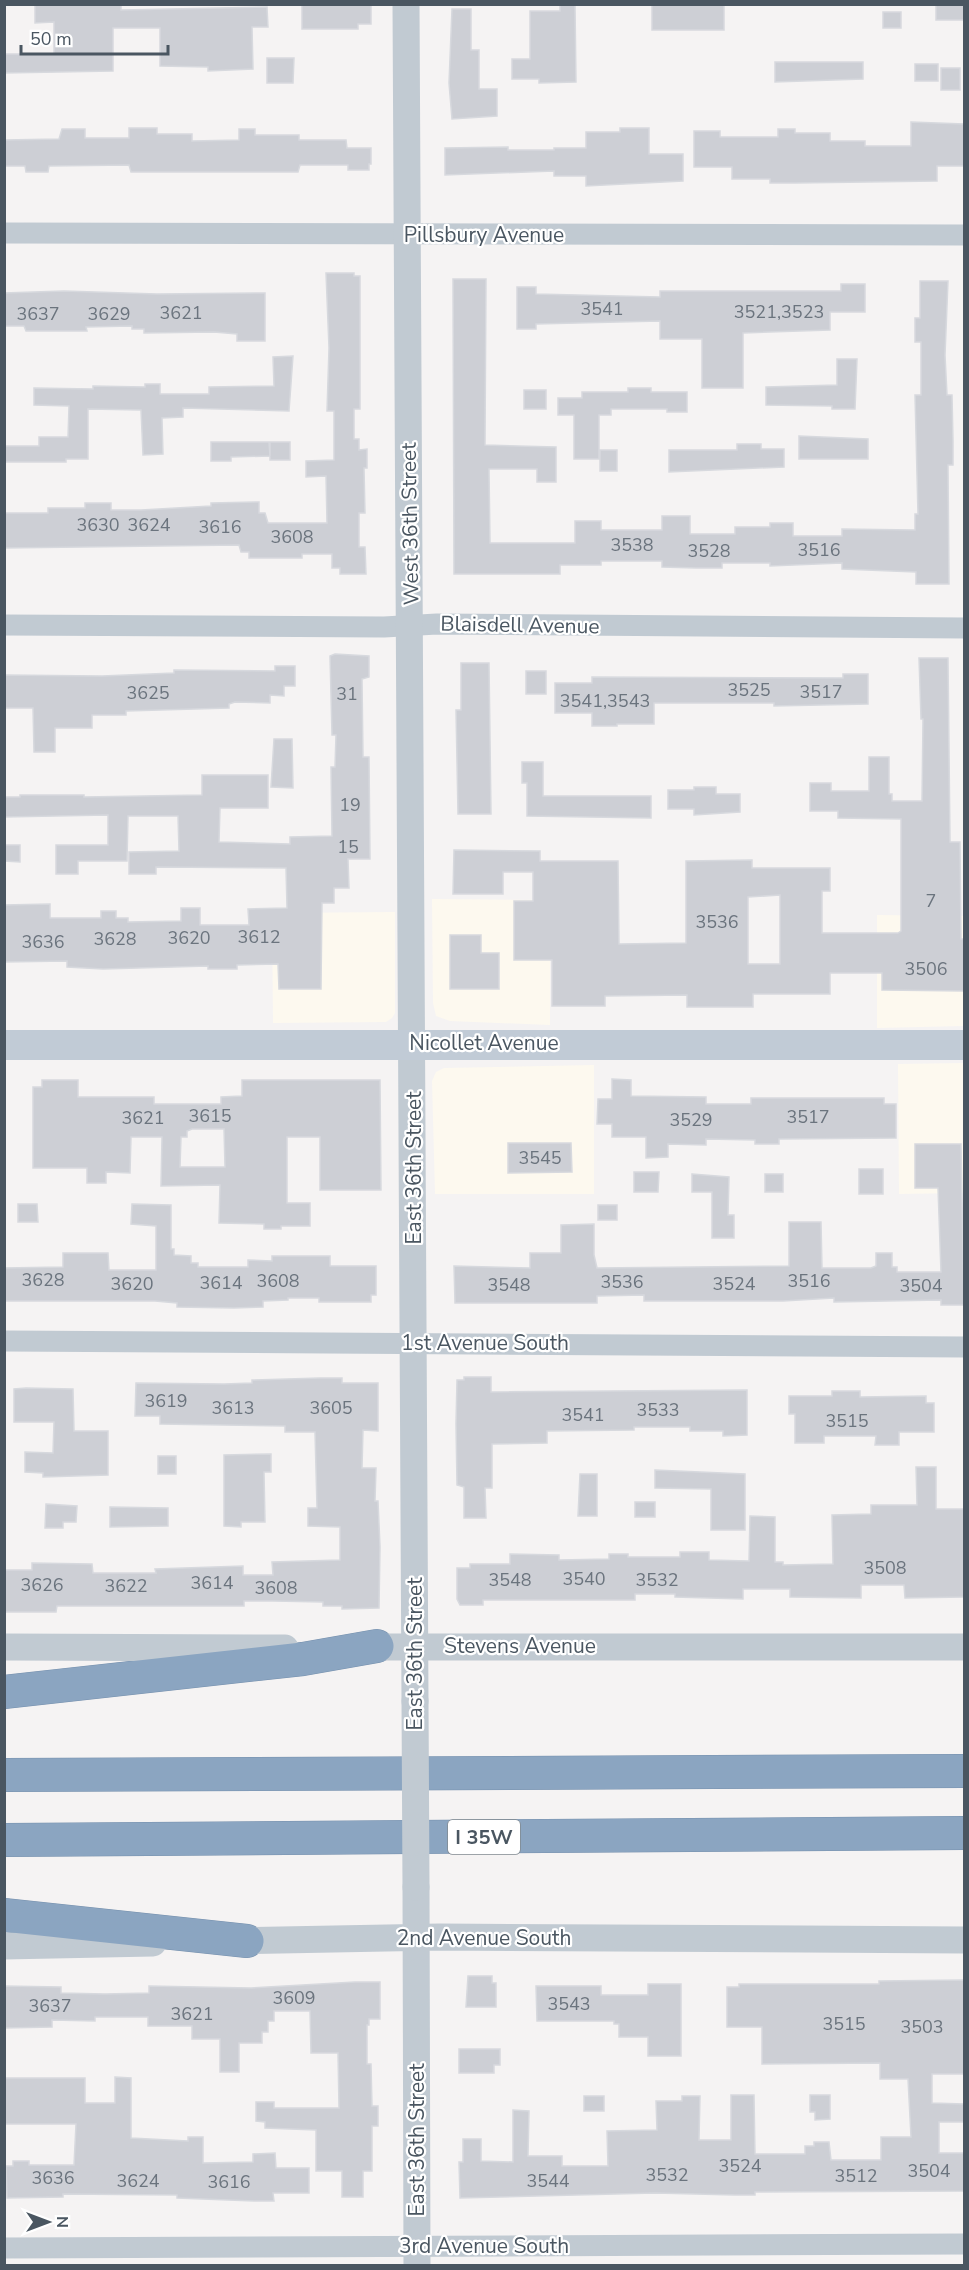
<svg xmlns="http://www.w3.org/2000/svg" width="969" height="2270" font-family="'Nunito Sans',sans-serif">
<style>
.commercial{fill:#fdf9ef}
.building{fill:#cdcfd5;stroke:#d7d9de;stroke-width:1.5;fill-rule:evenodd}
.lines{fill:none;stroke-linecap:round;stroke-linejoin:round}
.motorway-casing{stroke:#7690ad;stroke-width:34}
.minor{stroke:#c1cad2;stroke-width:21}
.tertiary{stroke:#c1cad2;stroke-width:27}
.secondary{stroke:#c1cbd6;stroke-width:30}
.motorway{stroke:#8ba5c1;stroke-width:33}
.tertiary-bridge{stroke:#c1cad2;stroke-width:27}
.labels{text-anchor:middle;stroke-width:4.5;stroke-linejoin:round;paint-order:stroke}
.number-label{font-size:18px;fill:#6b747e}
.shield{fill:#fff;stroke:#808990;stroke-width:1.5}
.shield-label{font-size:20px;font-weight:bold;fill:#4a5661}
.street-label{font-size:21px;fill:#4a5661;stroke:#fff}
</style>
<rect width="100%" height="100%" fill="#f5f3f3"/>
<!-- commercial -->
<path class="commercial" d="M432 899 550 900V1025L450 1021 436 1016 433 1003Z
M395 912V1013L392 1018 386 1022 273 1023 272 913Z
M877 915 964 916V1026L877 1028Z
M964 1063V1193L899 1194 898 1064Z
M594 1065V1194H435L432 1081 436 1072 444 1068Z"/>
<!-- building -->
<path class="building" d="M35 4 121 5V10L267 7 268 27H252L253 69 208 71V67L160 66V28H113V71L4 73V54H54V22L35 23Z
M302 4H371V24H358V29H302Z
M652 4H724V30H652Z
M936 4H964V20H936Z
M560 5H575L576 82 539 83V79H512V59H530V11H560Z
M452 9H471V50H479V89H497V116L452 119 449 83Z
M883 12H901V28H883Z
M267 58H294L293 83H267Z
M775 62H863V79L775 82Z
M915 64H938V81H915Z
M941 68H960V90H941Z
M911 122 964 124V166H937V181L795 183H770V179H732V167H694V131H720V137H778V129H795V133H830V141H865V146H911Z
M129 128H157V134H192V141L239 140V129H255V135H299V140H346L347 148H371V164H369V170H348V165H300L298 172H131L129 165 49 166 48 172H26L25 166H4V140L59 139 62 129H85V138H129Z
M620 128H649V154H683V181L586 186V176H554V171L445 175V148L508 147V150H554V148H586V132H620Z
M326 273H354V276H360V409H354V439H359V450L367 449V468H364L365 513H359V547H365L366 574H340V568H332V554H302V558H249V552H241L239 545 4 548V513H48V508H85V503H111V510H141L211 506V503L259 502V513H265L268 523H327L326 476 306 477V461L334 460V411H327L329 348Z
M453 279H486L485 445 556 447V482H537V469H489L490 543H575V521H601V530H662V516H690V534H735V527H770V523H793V536H842V529L915 530V514H918L915 395H921V342H915V318H920V281H948L945 355 947 395H952L953 441V465H948L949 584H916V572L842 569V563L770 566V563H722V568H696L662 567V561H601V565H560V574H454Z
M841 284H865V312H830V330L743 333V388H702V339H660V321L536 324V329H517V287H536V294L660 297V291H841Z
M64 291 157 294 265 293V341H237V334L214 332 144 333V329H132V326L86 327 87 331H26L24 326H4V293Z
M293 356 289 411 183 408V417L162 418 163 454 143 455 141 410 88 409V459H66V462H4V446H39V437H68L69 406 34 405V388L93 389V386L145 387V384H160V394H209V387L274 386 273 357Z
M837 359H857L855 409H832V406L766 405V387L837 385Z
M628 388H651V392H687V412H667V409H611V415H599V459H574V415H558V398H582V392H628Z
M524 390H546V409H524Z
M799 436 868 439V459H799Z
M211 442H269L270 456 231 457V461H211Z
M270 442H290V460H270Z
M737 444H761V449H784V467L669 472V450H737Z
M600 450H617V471H600Z
M335 654 369 656V677L362 679 363 757H369L370 859H348L349 888H334V903H322L321 989H279L278 964 237 965V969H208V966L103 969 67 967V961L4 962V905L50 904V918H101V911H116V918H128V922L181 921V908H200V925H249L248 909 287 908 286 868 156 867V874H129V852L179 851 178 816H128L127 861H78V874H56V845H108V815L4 817V797H20V795H84V797L202 795V775H268V808H220L219 842 290 844V837L332 836 331 767H335L336 735H332L330 656Z
M919 658H948L950 842H960L961 939H964V991L882 990V973H830V994H753V1007H687V995L605 996V1006H552V960H514V901H533V872H503V894H453L454 850 540 851V861H618L619 944 686 943V861L752 860V868H830V891H822V933H898L901 931V819L838 818V811H810V783H831V791H869V757H889V794H892V801H922L923 719H921ZM780 895V964H748V897Z
M461 663H489L491 814H458L456 710H461Z
M275 666H295V686H284V696L270 695V703L235 702 229 704V708L126 711V715H92V728H55V752H34L33 708H4V675L102 676 174 673V670L275 671Z
M526 671H546V694H526Z
M843 674H868V704L774 706V703H654V724H617V726H592V713H555V683H592V677L843 678Z
M274 739H292L293 788 271 787Z
M522 762H543V796H651V818L527 816V783H522Z
M694 787H716V794H740V812L694 815V809H668V790H694Z
M4 845H20V862L4 861Z
M450 935H481V953H499V989H450Z
M612 1079 631 1080V1096L706 1097V1104H751V1098H884V1104H896V1138L779 1139V1144H755V1140L706 1139V1145L668 1144V1157L646 1158V1137H612V1124H597L598 1099H612Z
M42 1080H78V1097H154V1104H221V1097L242 1096V1080H380L381 1190H320V1137H287V1203H310V1226H281V1229H264V1224L219 1223 220 1185 161 1186 162 1137H131L130 1173 106 1172V1183H87V1168H33V1087H42ZM192 1129H224L225 1167H180L181 1137H187V1131Z
M508 1143H571L572 1172 508 1173Z
M915 1144H961L964 1305H941V1300L834 1302V1298L783 1301H644V1295L597 1296V1303H455L454 1266 530 1268V1253H561V1225L594 1224V1255L597 1268 789 1266V1222H821L822 1268H871L876 1266V1253H892V1267H897V1272H941L938 1188H915Z
M859 1169H883V1194H859Z
M634 1172H659L658 1192H634Z
M692 1174 729 1177 728 1215H734V1238H712V1192H692Z
M765 1174H783V1192H765Z
M18 1204H37L38 1222H18Z
M132 1204 171 1205V1249H174V1255L191 1256V1263H198V1267H248V1260L272 1261V1256H330V1266H376V1295H371V1302H319V1298H288V1300L263 1301V1307L234 1308 177 1307V1303L155 1301H4V1268L63 1267V1253H108L109 1270H156V1226L131 1224Z
M598 1205H617V1220H598Z
M464 1377H491V1392L747 1390V1435L723 1436V1431H690V1427H634V1430L547 1431V1443L492 1444V1488H485L486 1518H464V1487L457 1485 456 1424 457 1380H464Z
M320 1378H342V1383H378V1431L363 1430 362 1468H376L375 1501H378L380 1547 379 1608 342 1609V1606H323V1602L273 1601H244V1606H57L56 1612H4V1570H32V1563L92 1564 93 1573H156L155 1569 243 1566V1575H273L272 1562 340 1560V1527L308 1526V1508H317L315 1432H285V1426L160 1424V1416H135L136 1383 224 1384 252 1383V1380Z
M26 1388 73 1389 74 1431H108V1475L43 1477V1473L25 1472V1452L53 1453 54 1422H14V1389Z
M832 1391H860V1397L926 1396V1403H934V1432H899V1445H875L876 1436H824V1443H795V1414H789V1396H832Z
M271 1454V1472H264L265 1522H241V1527L224 1526V1455Z
M158 1456H176V1474H158Z
M916 1467H936V1509H964V1597L905 1598 904 1585H861V1598L790 1597V1589H743V1599L675 1597V1594H635V1600H483V1605H460L457 1599V1568H470V1564H510V1554L559 1555V1560L609 1559V1554H628V1557H680V1552H709V1560L749 1561 750 1516 775 1517V1562H783V1565L833 1564 832 1515 871 1514V1505H917Z
M655 1470 745 1474V1530H711V1489L655 1488Z
M580 1474H597V1516H578Z
M635 1502H655V1517H635Z
M46 1504 77 1506 76 1522H63V1528H45Z
M110 1507 168 1508V1526L110 1527Z
M468 1976H492V1983H496V2007H466Z
M964 1980V2074H932V2103L964 2104V2122H939V2153H964V2191L755 2192V2195H735L655 2193 460 2198 459 2162H463V2139H481V2161L513 2162V2110L529 2111 528 2156H562V2166H608L607 2131 657 2130 656 2101H682V2096H700L699 2140H731V2095H754L755 2154H805V2146H814V2142H829L831 2160H881V2137H911L908 2079H880V2063L762 2064V2027H727V1987H739V1984H879V1981Z
M355 1982H380V2019H369V2025H367V2064H371L372 2106H378V2126H372V2171H363V2197H342V2171H316V2130L265 2128V2122L256 2121V2102H274V2108H339L338 2053H311L310 2011H274V2021H268V2032H262V2043H239V2072H220V2039H192V2026H148V2017H95V2021L52 2020V2027L4 2028V1986L61 1987V1993L105 1994 149 1993V1986L251 1988Z
M648 1984H681V2056H648V2037H619V2024H614V2021H537L536 1986H601V1995H648Z
M459 2049H500V2065H494V2073H459Z
M115 2077 131 2078V2138L188 2141V2137H203V2163L253 2162V2154L275 2153 276 2168H309V2193H273L274 2201H254L177 2198V2195L63 2194V2197L7 2198 6 2166H13V2161H29V2165H74L76 2124H4V2078H85V2103H115Z
M810 2095H830V2119L815 2120V2112H810Z
M584 2096H604V2111H584Z"/>
<g class="lines">
<!-- motorway casing -->
<g class="motorway-casing">
<path id="motorway" d="M4 1692 303 1659 377 1646
M4 1775 964 1771
M4 1840 964 1833
M4 1915 247 1941"/>
</g>
<!-- minor -->
<path class="minor" d="M4 233 964 235
M4 625 384 627 437 624 964 628
M4 1341 964 1347
M4 2248 964 2244"/>
<!-- tertiary -->
<path class="tertiary" d="M406 4 415 1701
M4 1647 285 1648
M357 1647H964
M416 1887 417 2266
M228 1941 440 1937 964 1940
M4 1946 153 1943"/>
<!-- secondary -->
<path class="secondary" d="M4 1045H964"/>
<!-- motorway -->
<use href="#motorway" class="motorway"/>
<!-- tertiary-bridge -->
<path class="tertiary-bridge" d="M415 1701 416 1887"/>
</g>
<g class="labels">
<!-- number labels -->
<g class="number-label">
<text x="602" y="315">3541</text>
<text x="779" y="318">3521,3523</text>
<text x="181" y="319">3621</text>
<text x="38" y="320">3637</text>
<text x="109" y="320">3629</text>
<text x="98" y="531">3630</text>
<text x="149" y="531">3624</text>
<text x="220" y="533">3616</text>
<text x="292" y="543">3608</text>
<text x="632" y="551">3538</text>
<text x="819" y="556">3516</text>
<text x="709" y="557">3528</text>
<text x="749" y="696">3525</text>
<text x="821" y="698">3517</text>
<text x="148" y="699">3625</text>
<text x="347" y="700">31</text>
<text x="605" y="707">3541,3543</text>
<text x="350" y="811">19</text>
<text x="348" y="853">15</text>
<text x="931" y="907">7</text>
<text x="717" y="928">3536</text>
<text x="259" y="943">3612</text>
<text x="189" y="944">3620</text>
<text x="115" y="945">3628</text>
<text x="43" y="948">3636</text>
<text x="926" y="975">3506</text>
<text x="210" y="1122">3615</text>
<text x="808" y="1123">3517</text>
<text x="143" y="1124">3621</text>
<text x="691" y="1126">3529</text>
<text x="540" y="1164">3545</text>
<text x="43" y="1286">3628</text>
<text x="278" y="1287">3608</text>
<text x="809" y="1287">3516</text>
<text x="622" y="1288">3536</text>
<text x="221" y="1289">3614</text>
<text x="132" y="1290">3620</text>
<text x="734" y="1290">3524</text>
<text x="509" y="1291">3548</text>
<text x="921" y="1292">3504</text>
<text x="166" y="1407">3619</text>
<text x="233" y="1414">3613</text>
<text x="331" y="1414">3605</text>
<text x="658" y="1416">3533</text>
<text x="583" y="1421">3541</text>
<text x="847" y="1427">3515</text>
<text x="885" y="1574">3508</text>
<text x="584" y="1585">3540</text>
<text x="510" y="1586">3548</text>
<text x="657" y="1586">3532</text>
<text x="212" y="1589">3614</text>
<text x="42" y="1591">3626</text>
<text x="126" y="1592">3622</text>
<text x="276" y="1594">3608</text>
<text x="294" y="2004">3609</text>
<text x="569" y="2010">3543</text>
<text x="50" y="2012">3637</text>
<text x="192" y="2020">3621</text>
<text x="844" y="2030">3515</text>
<text x="922" y="2033">3503</text>
<text x="740" y="2172">3524</text>
<text x="929" y="2177">3504</text>
<text x="667" y="2181">3532</text>
<text x="856" y="2182">3512</text>
<text x="53" y="2184">3636</text>
<text x="138" y="2187">3624</text>
<text x="548" y="2187">3544</text>
<text x="229" y="2188">3616</text>
</g>
<!-- shield labels -->
<rect class="shield" x="448" y="1820" width="72" height="34" rx="4.5"/>
<g class="shield-label">
<text x="484" y="1844">I 35W</text>
</g>
<!-- street labels -->
<g class="street-label">
<text x="484" y="242">Pillsbury Avenue</text>
<text transform="translate(410 524) rotate(-91)" y="7">West 36th Street</text>
<text transform="translate(520 625) rotate(1)" y="7">Blaisdell Avenue</text>
<text x="484" y="1050">Nicollet Avenue</text>
<text transform="translate(414 1168) rotate(-90)" y="7">East 36th Street</text>
<text x="485" y="1350">1st Avenue South</text>
<text x="520" y="1653">Stevens Avenue</text>
<text transform="translate(415 1654) rotate(-90)" y="7">East 36th Street</text>
<text x="484" y="1945">2nd Avenue South</text>
<text transform="translate(417 2140) rotate(-90)" y="7">East 36th Street</text>
<text x="484" y="2253">3rd Avenue South</text>
</g>
</g>
<!-- border -->
<rect width="969" height="2270" fill="none" stroke="#4a5661" stroke-width="12"/>
<!-- north arrow -->
<g transform="translate(48 2222) rotate(90)" stroke="#ffffff" stroke-width="4.5" paint-order="stroke">
<path d="M0-4.5L10 22L0 15L-10 22Z" fill="#4a5661"/>
<text y="-9" font-size="16" font-weight="bold" text-anchor="middle" fill="#4a5661">N</text>
</g>
<!-- scale -->
<path d="M21 45v9h147v-9" fill="none" stroke="#4a5661" stroke-width="3"/>
<text x="30" y="45" font-size="18" fill="#4a5661" stroke="#ffffff" stroke-width="4.5" paint-order="stroke">50 m</text>
</svg>
